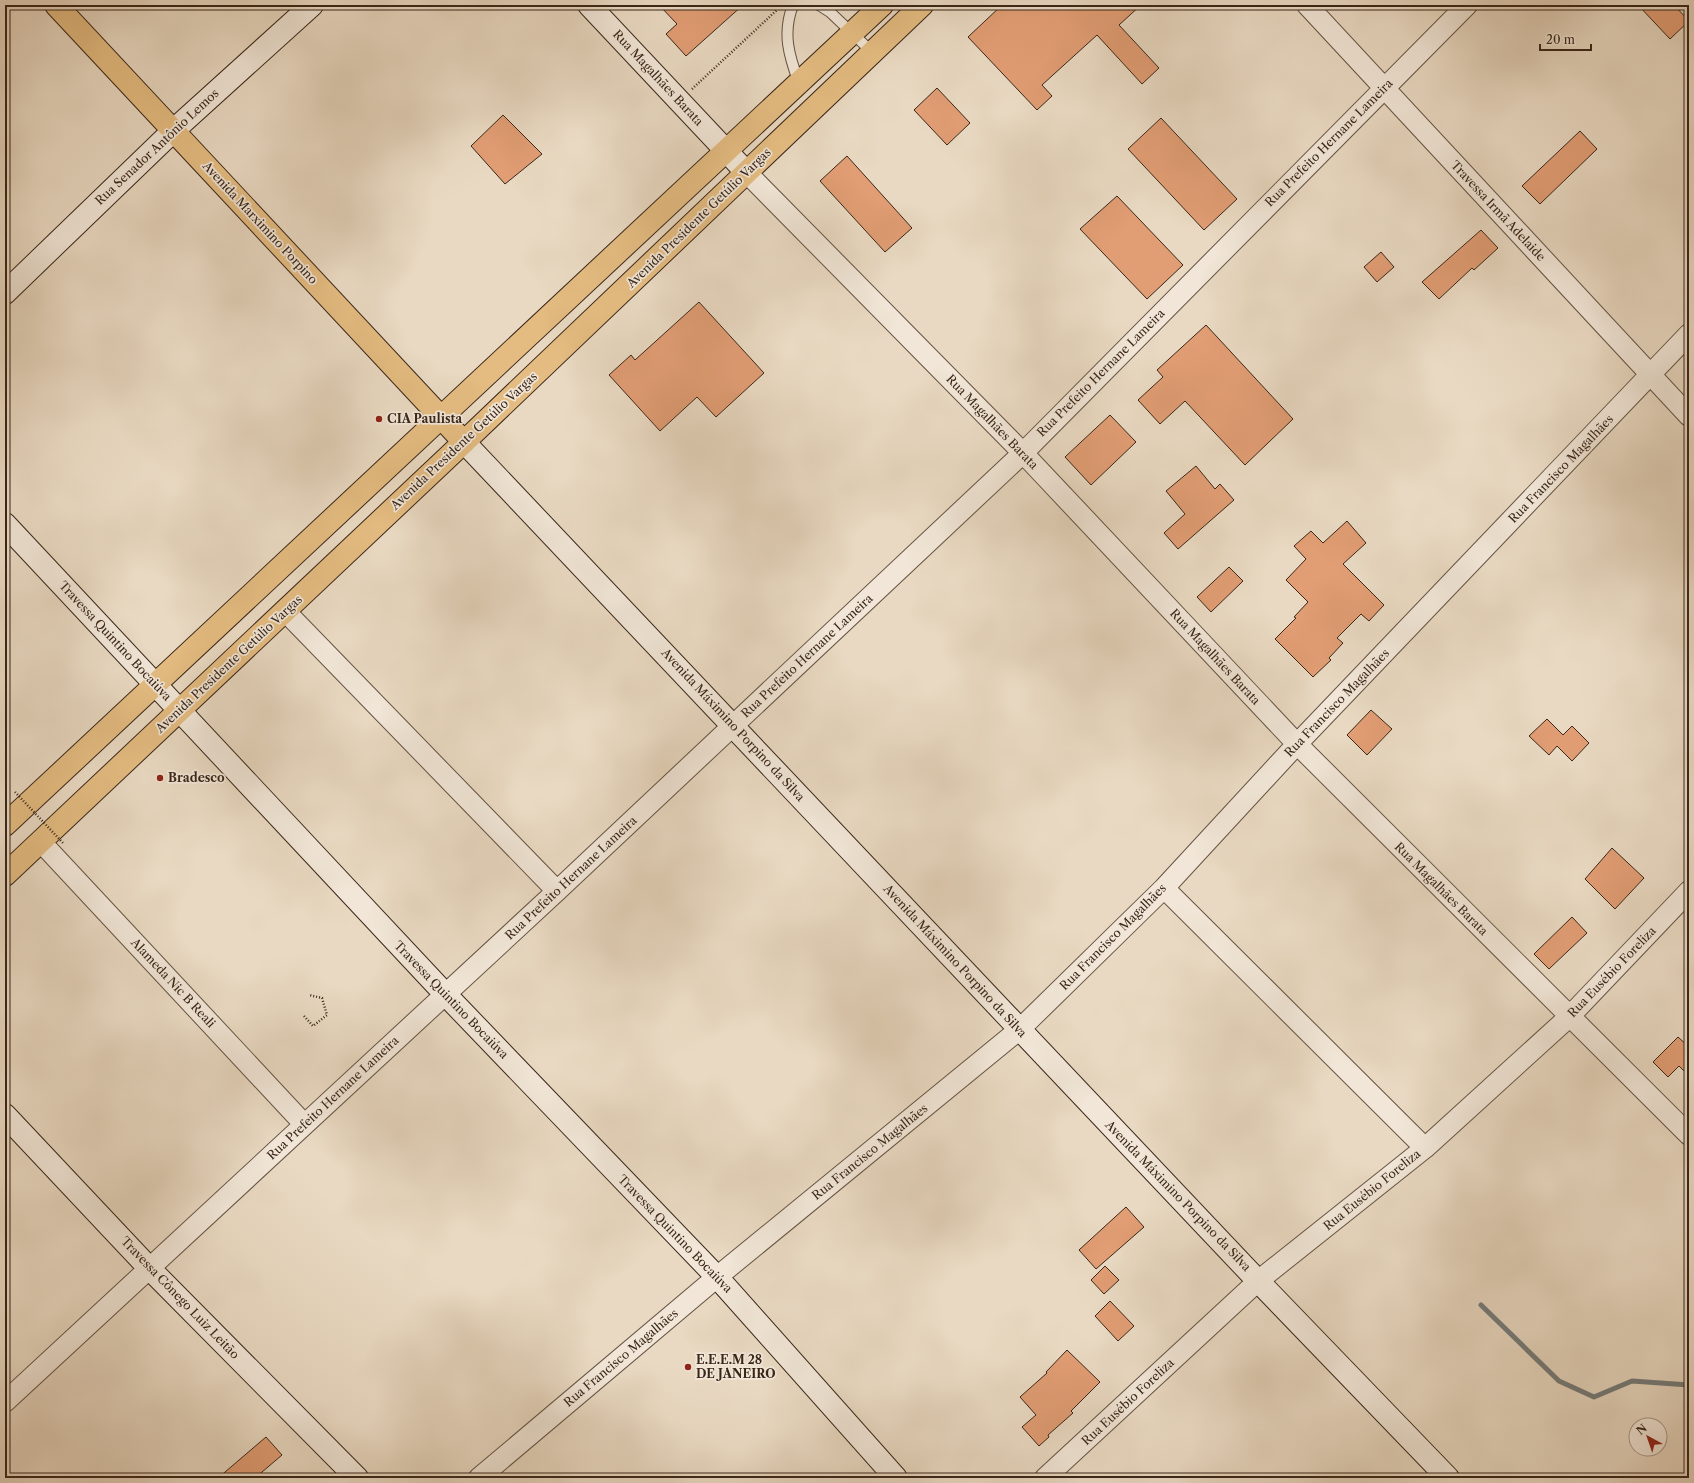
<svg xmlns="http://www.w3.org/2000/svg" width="1694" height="1483" font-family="'Libre Caslon Text',serif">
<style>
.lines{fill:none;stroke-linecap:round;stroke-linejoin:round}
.stream{stroke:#757d7c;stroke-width:5}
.building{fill:#e19d74;stroke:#392619}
.lane-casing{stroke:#655343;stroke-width:12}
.street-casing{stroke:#655343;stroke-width:22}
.secondary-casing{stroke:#392619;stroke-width:24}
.primary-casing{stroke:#392619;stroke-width:24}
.highway-casing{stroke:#392619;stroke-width:24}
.path{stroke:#392619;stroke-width:2.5;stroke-dasharray:1 2;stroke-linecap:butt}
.lane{stroke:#f1e6d7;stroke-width:10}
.street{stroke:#f1e6d7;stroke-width:20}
.secondary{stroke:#f1e6d7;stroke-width:22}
.primary{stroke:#e4bc81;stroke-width:22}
.highway{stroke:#e4bc81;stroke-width:22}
.path-bridge{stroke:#392619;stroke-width:2.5;stroke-dasharray:1 2;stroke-linecap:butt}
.poi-dot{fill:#8f2418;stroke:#f1e6d7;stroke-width:1.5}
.labels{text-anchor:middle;stroke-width:3.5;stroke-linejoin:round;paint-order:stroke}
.street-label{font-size:12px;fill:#392619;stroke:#f1e6d7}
.poi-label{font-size:12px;font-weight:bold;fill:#392619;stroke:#f1e6d7;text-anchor:start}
</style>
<rect width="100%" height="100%" fill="#e9d9c2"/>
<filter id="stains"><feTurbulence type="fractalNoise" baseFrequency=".005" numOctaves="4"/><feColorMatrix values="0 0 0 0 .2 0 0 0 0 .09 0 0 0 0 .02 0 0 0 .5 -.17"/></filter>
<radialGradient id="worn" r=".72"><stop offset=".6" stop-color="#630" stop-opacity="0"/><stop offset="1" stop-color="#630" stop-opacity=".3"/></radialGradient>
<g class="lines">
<!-- stream -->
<path class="stream" d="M1481 1305 1559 1381 1594 1397 1632 1381 1689 1385"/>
</g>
<!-- building -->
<path class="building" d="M659 5H743L686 56 666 34 677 24Z
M1002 5H1141L1119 25 1159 68 1142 84 1097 35 1042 85 1052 96 1037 110 968 37Z
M1638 5H1674L1689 21 1670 39Z
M937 88 970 123 947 145 914 110Z
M503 115 542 154 505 184 471 146Z
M1161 118 1237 199 1204 230 1128 149Z
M1580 131 1597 149 1540 204 1522 186Z
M847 156 912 228 885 252 820 181Z
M1117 196 1183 265 1147 299 1080 229Z
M1481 230 1498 248 1474 270 1472 268 1439 299 1422 282Z
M1381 252 1394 267 1377 282 1364 267Z
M699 302 764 373 716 417 697 397 660 431 609 375 631 355 635 360Z
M1206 325 1293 419 1245 465 1185 401 1160 424 1138 400 1163 377 1157 370Z
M1110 415 1136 442 1091 485 1065 457Z
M1196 466 1215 489 1220 484 1234 500 1178 549 1164 533 1185 514 1166 491Z
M1347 521 1366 543 1343 564 1384 605 1369 621 1361 614 1337 638 1343 643 1329 658 1331 660 1313 677 1275 639 1296 618 1294 617 1308 602 1286 580 1306 559 1294 546 1311 531 1323 543Z
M1229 567 1243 581 1211 612 1197 597Z
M1371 710 1392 729 1367 755 1347 735Z
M1547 719 1563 735 1572 726 1589 743 1572 761 1557 746 1549 755 1529 736Z
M1612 848 1644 878 1615 909 1585 879Z
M1572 917 1587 933 1549 969 1534 954Z
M1678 1037 1689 1047V1076L1679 1066 1668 1077 1653 1062Z
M1126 1207 1144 1227 1096 1269 1079 1250Z
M1105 1266 1119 1280 1104 1294 1091 1280Z
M1110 1301 1134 1326 1118 1341 1095 1316Z
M1067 1350 1100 1382 1071 1411 1073 1413 1048 1435 1049 1437 1039 1446 1022 1427 1036 1415 1020 1397 1047 1373 1046 1372Z
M266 1437 282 1455 255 1478H218Z"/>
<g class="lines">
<!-- lane casing -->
<g class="lane-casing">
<path id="lane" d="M793 5C782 33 789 56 799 83
M819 5 830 12 871 51"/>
</g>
<!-- street casing -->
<g class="street-casing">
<path id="street" d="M1307 5 1689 416
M747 173 1023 453 1297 744 1689 1135
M285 611 557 891
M41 842 304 1124
M1164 888 1425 1148
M5 1402 557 891 1023 453 1467 5
M479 1478 717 1277 1020 1029 1164 888 1297 744 1689 334
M1045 1478 1258 1281 1425 1148 1569 1017 1689 891"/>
</g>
<!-- secondary casing -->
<g class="secondary-casing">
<path id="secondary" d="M589 5 747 173
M5 293 174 130 312 5
M464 442 1258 1281 1448 1478
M5 524 446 995 717 1277 896 1478
M5 1115 150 1269 357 1478"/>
</g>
<!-- primary casing -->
<g class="primary-casing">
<path id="primary" d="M56 5 464 442"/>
</g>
<!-- highway casing -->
<g class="highway-casing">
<path id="highway" d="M5 825 882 5
M5 875 464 442 922 5"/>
</g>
<!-- path -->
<path class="path" d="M692 89 778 9
M304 1016 313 1026 327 1015 322 998 309 995"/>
<!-- lane -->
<use href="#lane" class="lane"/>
<!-- street -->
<use href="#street" class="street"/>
<!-- secondary -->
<use href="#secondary" class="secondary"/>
<!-- primary -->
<use href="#primary" class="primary"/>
<!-- highway -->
<use href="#highway" class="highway"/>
<!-- path-bridge -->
<path class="path-bridge" d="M15 792 63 843"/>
</g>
<!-- markers -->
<g class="poi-dot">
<circle cx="379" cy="419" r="4"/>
<circle cx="160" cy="778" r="4"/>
<circle cx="688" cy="1367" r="4"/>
</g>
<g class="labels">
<!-- street labels -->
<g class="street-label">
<text transform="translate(658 78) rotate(47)" y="4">Rua Magalhães Barata</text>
<text transform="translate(1329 143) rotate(-45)" y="4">Rua Prefeito Hernane Lameira</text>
<text transform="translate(157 147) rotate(-43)" y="4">Rua Senador Antônio Lemos</text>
<text transform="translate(1498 211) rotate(47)" y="4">Travessa Irmã Adelaide</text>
<text transform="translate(699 218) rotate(-44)" y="4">Avenida Presidente Getúlio Vargas</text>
<text transform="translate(260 223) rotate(47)" y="4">Avenida Marximino Porpino</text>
<text transform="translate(1101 373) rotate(-45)" y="4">Rua Prefeito Hernane Lameira</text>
<text transform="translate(992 422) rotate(46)" y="4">Rua Magalhães Barata</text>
<text transform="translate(464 441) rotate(-43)" y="4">Avenida Presidente Getúlio Vargas</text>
<text transform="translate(1561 469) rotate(-46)" y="4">Rua Francisco Magalhães</text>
<text transform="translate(115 641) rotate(47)" y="4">Travessa Quintino Bocaiúva</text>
<text transform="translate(807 656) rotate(-43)" y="4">Rua Prefeito Hernane Lameira</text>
<text transform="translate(1215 657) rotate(47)" y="4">Rua Magalhães Barata</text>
<text transform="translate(229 664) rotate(-43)" y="4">Avenida Presidente Getúlio Vargas</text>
<text transform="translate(1337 703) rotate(-46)" y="4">Rua Francisco Magalhães</text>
<text transform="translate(733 725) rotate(47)" y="4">Avenida Máximino Porpino da Silva</text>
<text transform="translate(571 878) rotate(-43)" y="4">Rua Prefeito Hernane Lameira</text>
<text transform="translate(1441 889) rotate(45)" y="4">Rua Magalhães Barata</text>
<text transform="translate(1113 937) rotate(-45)" y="4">Rua Francisco Magalhães</text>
<text transform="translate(955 961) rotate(47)" y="4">Avenida Máximino Porpino da Silva</text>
<text transform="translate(1612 972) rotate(-46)" y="4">Rua Eusébio Foreliza</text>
<text transform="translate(173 983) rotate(47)" y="4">Alameda Nic B Reali</text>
<text transform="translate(451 1000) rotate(46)" y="4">Travessa Quintino Bocaiúva</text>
<text transform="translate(333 1098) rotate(-43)" y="4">Rua Prefeito Hernane Lameira</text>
<text transform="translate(870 1152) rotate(-39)" y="4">Rua Francisco Magalhães</text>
<text transform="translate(1372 1190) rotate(-39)" y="4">Rua Eusébio Foreliza</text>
<text transform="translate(1178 1196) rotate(46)" y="4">Avenida Máximino Porpino da Silva</text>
<text transform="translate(675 1234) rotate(46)" y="4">Travessa Quintino Bocaiúva</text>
<text transform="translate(180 1298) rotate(46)" y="4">Travessa Cônego Luiz Leitão</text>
<text transform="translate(621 1358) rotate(-40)" y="4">Rua Francisco Magalhães</text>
<text transform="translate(1128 1402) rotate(-43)" y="4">Rua Eusébio Foreliza</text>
</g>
<!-- poi labels -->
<g class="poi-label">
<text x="387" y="423">CIA Paulista</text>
<text x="168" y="782">Bradesco</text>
<text x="696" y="1364">E.E.E.M 28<tspan x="696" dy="14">DE JANEIRO</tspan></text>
</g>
</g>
<!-- margin -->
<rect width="1694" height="1483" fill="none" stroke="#e9d9c2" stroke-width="20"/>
<rect x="6" y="6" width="1682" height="1471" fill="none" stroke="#392619" stroke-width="2"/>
<rect x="10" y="10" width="1674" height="1463" fill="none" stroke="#392619"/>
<!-- north arrow -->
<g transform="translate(1648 1437) rotate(320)"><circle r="19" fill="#f1e6d7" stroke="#a7998b"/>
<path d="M0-3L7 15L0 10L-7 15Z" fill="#8f2418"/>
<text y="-6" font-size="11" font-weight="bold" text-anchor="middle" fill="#392619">N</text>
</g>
<!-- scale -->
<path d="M1540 44v6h51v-6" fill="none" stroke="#392619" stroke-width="2"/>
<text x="1546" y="44" font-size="12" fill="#392619" stroke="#f1e6d7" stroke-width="3" paint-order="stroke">20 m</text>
<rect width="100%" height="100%" filter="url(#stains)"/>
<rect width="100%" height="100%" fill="url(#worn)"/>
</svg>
